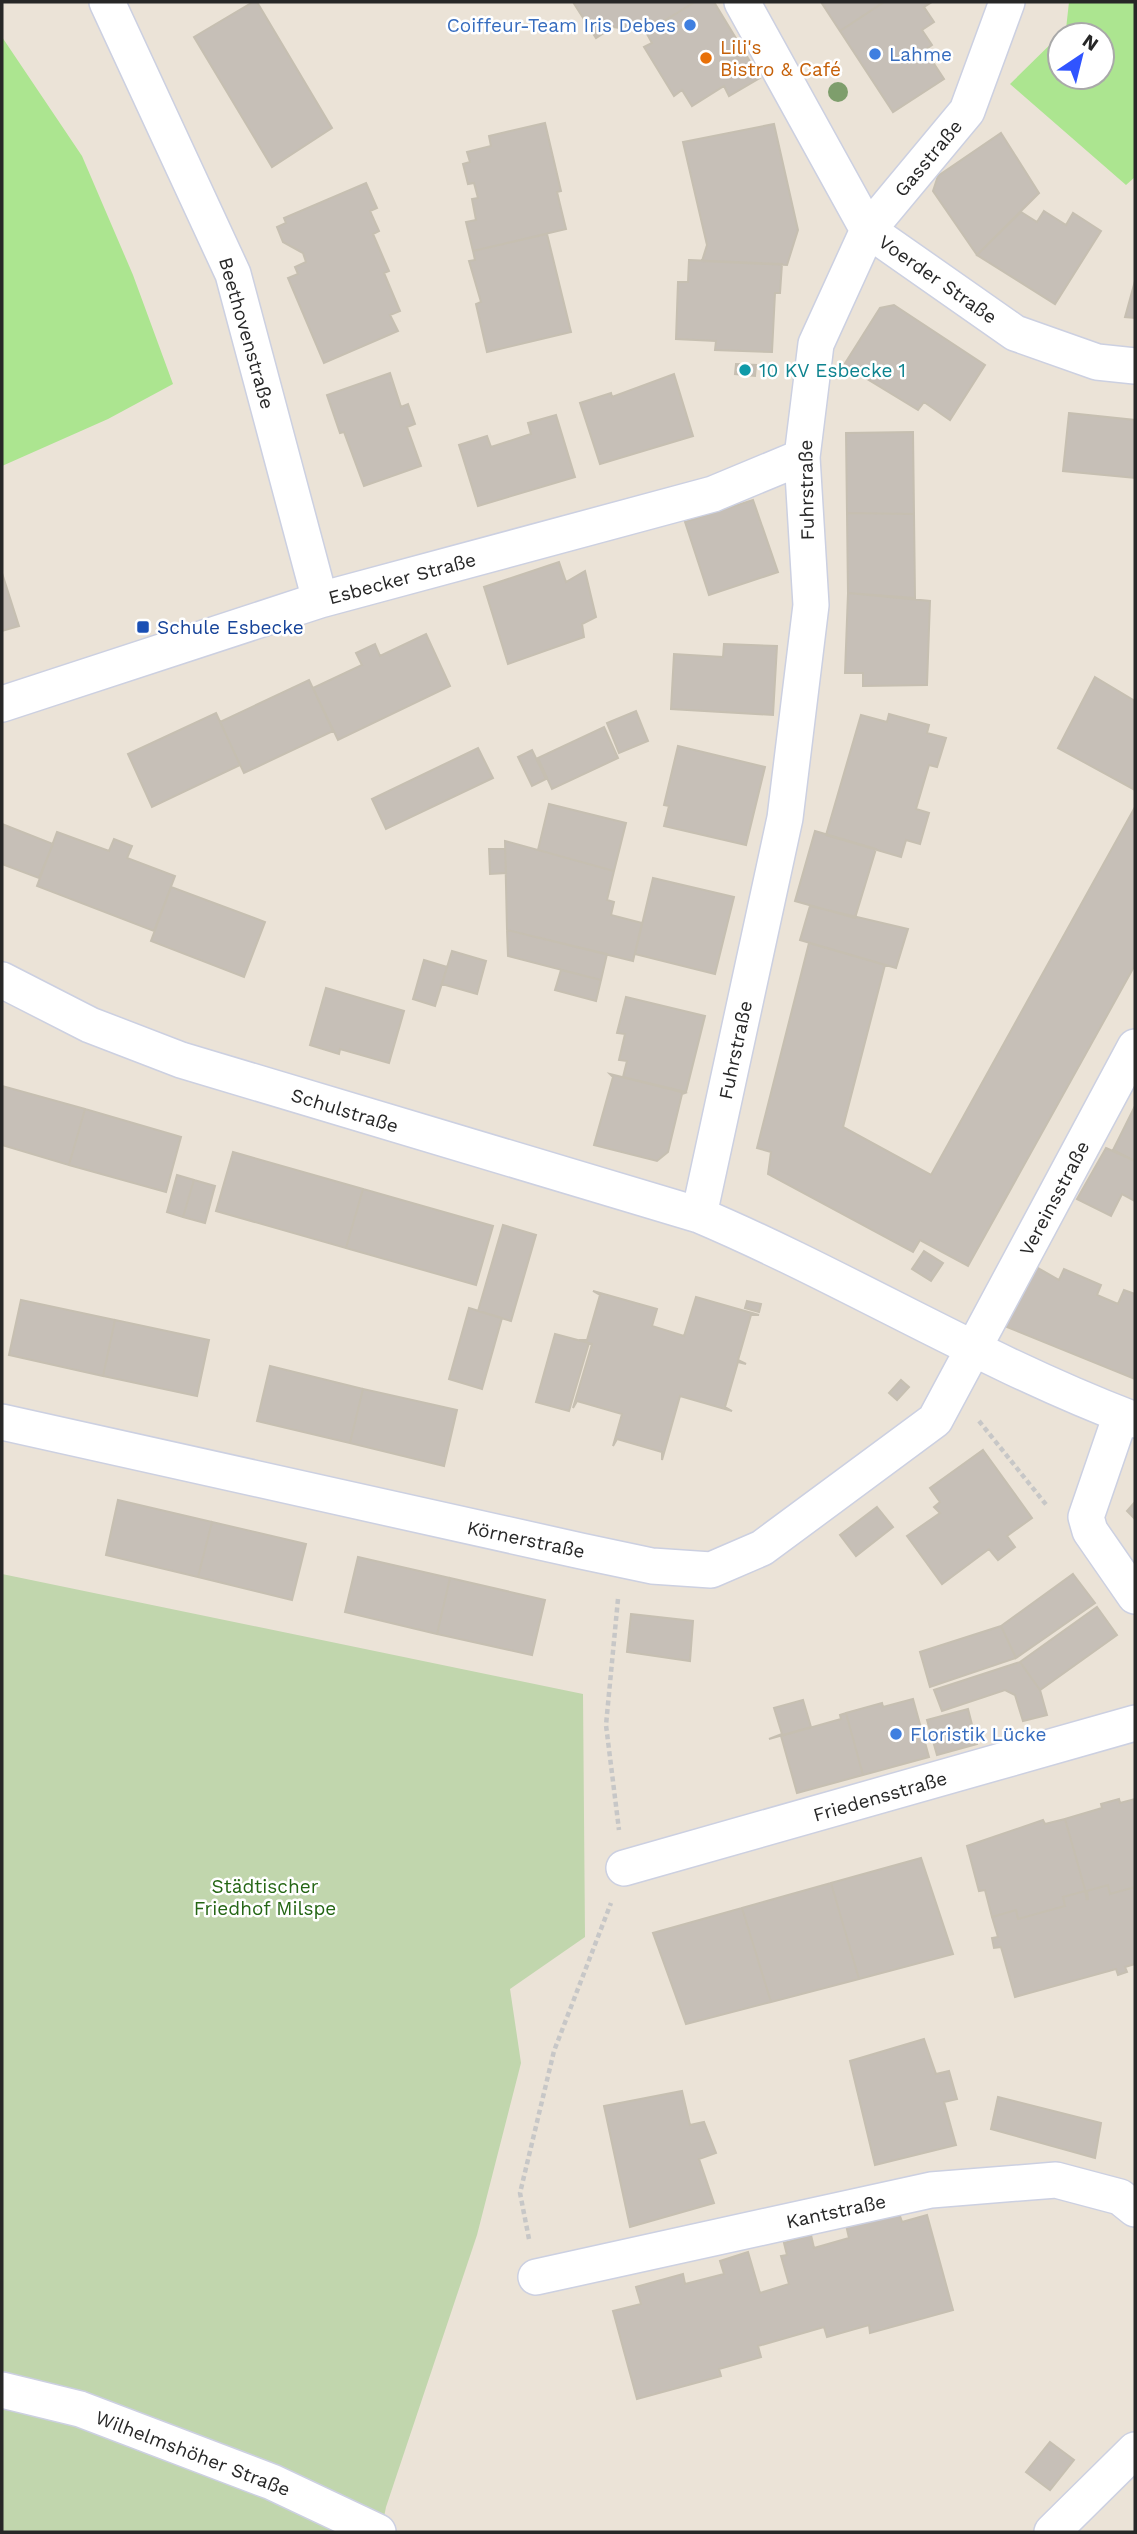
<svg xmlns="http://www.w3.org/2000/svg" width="1137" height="2534" font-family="'Work Sans',sans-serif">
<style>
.green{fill:#ace590;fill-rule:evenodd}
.cemetery{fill:#c1d6ad}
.building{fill:#c6bfb7;stroke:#c6bfb1;stroke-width:2}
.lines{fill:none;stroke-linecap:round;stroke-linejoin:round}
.street-casing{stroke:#ccd0e1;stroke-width:38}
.path{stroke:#c7c7c7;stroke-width:4.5;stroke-dasharray:5 3.5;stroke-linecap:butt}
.street{stroke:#fff;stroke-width:35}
.tree{fill:#7e9e6c}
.shop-dot{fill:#3f7fe0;stroke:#fff;stroke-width:2.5}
.food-dot{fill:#e8710a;stroke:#fff;stroke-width:2.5}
.culture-dot{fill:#0f9aa8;stroke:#fff;stroke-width:2.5}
.transit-dot{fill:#1a4fb4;stroke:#fff;stroke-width:2.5}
.labels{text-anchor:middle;stroke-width:5;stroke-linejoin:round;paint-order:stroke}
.shop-label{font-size:19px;fill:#366cbe;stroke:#fff;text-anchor:start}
.food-label{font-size:19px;fill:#c56008;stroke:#fff;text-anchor:start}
.street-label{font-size:19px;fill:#272727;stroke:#fff}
.culture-label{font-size:19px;fill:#0d838f;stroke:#fff;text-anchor:start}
.transit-label{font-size:19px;fill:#164399;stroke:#fff;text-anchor:start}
.park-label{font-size:19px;fill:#256615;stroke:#fff}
</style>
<rect width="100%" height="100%" fill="#ebe3d7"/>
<!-- green -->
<path class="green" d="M1069 2H1135V177L1126 185 1010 84 1066 29ZM1060 35H1102V77H1060Z
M2 37 82 156 133 275 173 384 108 419 2 466Z"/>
<!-- cemetery -->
<path class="cemetery" d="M2 1574 583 1694 585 1937 510 1989 521 2063 477 2235 386 2507 381 2532H2Z"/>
<!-- building -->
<path class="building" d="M253 2H257L332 128 272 167 194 37Z
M573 2H695L646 32 613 27 596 38Z
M695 2H714L760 78 729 96 724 86 692 106 682 90 674 96 644 47 652 43 646 32Z
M821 2H884L840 31Z
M884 2H932L924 7 934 22 922 30 932 45 925 50 944 79 893 112 840 31Z
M545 123 561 191 557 192 566 229 473 251 466 222 476 220 472 199 478 198 474 183 468 184 463 164 470 162 467 152 491 146 489 136Z
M774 124 798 230 787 265 702 261 707 245 683 142Z
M1001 133 1039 193 977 255 933 191 938 176Z
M366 183 377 208 370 211 379 231 373 234 389 271 384 273 400 311 390 315 398 331 324 363 288 278 298 274 295 267 306 262 303 253 283 242 277 227 286 223 284 218Z
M1044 211 1066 225 1073 213 1101 231 1055 304 977 255 1021 212 1037 222Z
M547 234 571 332 487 352 476 304 481 302 469 261 475 260 473 251Z
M689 260 782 264 780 293H775L772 352 715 350 716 341 676 339 678 282H688Z
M1135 281V318L1125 317Z
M894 305 985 365 950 420 924 402 918 410 844 365 880 308Z
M736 364 756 365 755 376 735 374Z
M390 373 401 407 408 404 415 424 407 427 421 466 364 486 344 432 340 433 327 395Z
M674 374 693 436 600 464 580 403 611 393 612 397Z
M1069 413 1135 420V478L1063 471Z
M556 415 575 477 478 506 459 445 487 436 491 447 531 434 528 423Z
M913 432 914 514 847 513 846 433Z
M753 500 778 572 709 595 685 522Z
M847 513 914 514 915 598 848 593Z
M559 562 566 582 585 571 596 617 582 624 584 637 508 664 484 587Z
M2 573 19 626 2 631Z
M848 593 930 601 927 685 863 686V673H845Z
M426 634 450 686 338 740 313 688 362 665 356 653 375 644 380 656Z
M724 644 777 646 773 715 671 709 674 654 723 657Z
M1095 677 1135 701V790L1058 748Z
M309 680 333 731 244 773 220 722Z
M636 711 648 741 619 753 607 723Z
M216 713 240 765 152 807 128 754Z
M889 714 929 725 927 733 946 738 937 767 929 765 916 809 929 813 920 844 906 840 901 857 826 835 861 715 887 722Z
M604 727 618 758 552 789 538 758Z
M678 746 765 767 746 845 664 826 669 806 664 805Z
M478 748 493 778 386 829 372 799Z
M532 750 546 779 532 786 518 757Z
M549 804 626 823 614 871 538 850Z
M1135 807V965L968 1266 920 1240 913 1252 768 1174 771 1152 757 1148 809 943 885 965 843 1127 931 1175Z
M2 824 53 844 39 878 2 864Z
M815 831 876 849 855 918 795 901Z
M57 832 109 851 114 839 132 846 127 858 175 876 154 931 37 886Z
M505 841 614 871 607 900 614 902 611 915 642 923 633 961 507 930Z
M489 849H505L506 873 490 874Z
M653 878 734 897 715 974 635 954Z
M171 887 265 922 244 977 151 941Z
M810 906 908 929 896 968 800 940Z
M507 930 607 954 601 980 508 956Z
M452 951 486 961 477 994 442 984Z
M424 960 447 967 435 1006 413 999Z
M561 970 601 980 596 1001 555 990Z
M326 988 404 1011 389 1063 340 1049 339 1054 310 1045Z
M626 997 705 1016 686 1092 623 1077 627 1061 619 1060 625 1034 617 1033Z
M610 1074 685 1093 682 1094 668 1152 657 1161 594 1145 613 1077Z
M2 1086 85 1109 69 1165 2 1145Z
M1135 1106V1161L1113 1150Z
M85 1109 181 1137 166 1192 69 1165Z
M1106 1148 1135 1161V1201L1122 1194 1111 1216 1077 1199Z
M233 1152 363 1189 346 1248 216 1211Z
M177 1175 194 1180 183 1217 167 1212Z
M194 1180 215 1186 205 1223 183 1217Z
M363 1189 493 1226 476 1285 346 1248Z
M503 1225 536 1235 511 1321 478 1311Z
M924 1251 943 1263 931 1281 912 1269Z
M1031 1264 1059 1280 1064 1269 1101 1285 1097 1295 1118 1304 1124 1290 1135 1294V1379L997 1323Z
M593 1291 657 1309 652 1326 684 1336 696 1297 759 1315H751L738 1360 746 1364 738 1362 725 1407 732 1411 680 1396 662 1460V1452L617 1439 613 1446 622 1414 577 1401 573 1408 592 1344 579 1340H587L600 1295Z
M21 1300 115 1320 103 1376 9 1355Z
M747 1301 761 1304 759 1312 745 1308Z
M469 1308 502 1318 482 1389 449 1379Z
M115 1320 209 1340 197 1396 103 1376Z
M555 1334 589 1343 569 1411 536 1402Z
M270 1366 363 1389 350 1443 257 1421Z
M901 1380 909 1387 897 1400 889 1393Z
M363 1389 457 1410 444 1466 350 1443Z
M983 1450 1032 1518 1007 1536 1015 1547 998 1560 989 1549 942 1584 907 1536 940 1513 934 1507 940 1502 930 1488Z
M118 1500 212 1522 198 1577 106 1555Z
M1135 1502V1519L1127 1511Z
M877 1507 893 1527 856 1556 840 1535Z
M212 1522 306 1544 292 1600 198 1577Z
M358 1557 450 1578 437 1634 345 1612Z
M1073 1574 1095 1603 1016 1658 1001 1626Z
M450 1578 545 1600 532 1655 437 1634Z
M1097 1607 1117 1635 1040 1690 1020 1662Z
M631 1614 693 1621 690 1661 627 1652Z
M1001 1626 1016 1658 930 1687 920 1652Z
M1020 1662 1040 1690 1047 1715 1023 1721 1015 1695 1005 1690 942 1711 934 1690Z
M913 1699 929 1757 863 1775 846 1713 882 1703 883 1707Z
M803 1700 811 1727 769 1739 782 1734 774 1708Z
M968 1709 977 1744 937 1755 927 1720Z
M846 1713 863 1775 797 1793 781 1736 841 1719 840 1715Z
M1119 1799 1120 1803 1135 1799V1887L1110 1894 1108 1885 1087 1891 1088 1900 1065 1819 1102 1808 1101 1804Z
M1065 1819 1088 1900 1085 1891 1063 1897 1065 1906 1018 1919 1016 1910 992 1917 985 1890 979 1891 967 1846 1043 1820 1045 1824Z
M921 1858 953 1954 859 1979 831 1883Z
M831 1883 859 1979 771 2002 742 1908Z
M1108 1885 1110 1894 1135 1887V1964L1125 1967 1127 1972 1118 1975 1116 1969 1015 1997 1001 1947 994 1948 992 1938 998 1937 992 1917 1016 1910 1018 1919 1065 1906 1063 1897 1085 1891 1087 1900V1891Z
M742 1908 771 2002 686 2024 653 1933Z
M924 2039 936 2074 949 2071 957 2099 944 2102 956 2145 875 2165 850 2061Z
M682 2091 690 2125 704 2122 716 2153 699 2159 714 2203 630 2227 604 2106Z
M998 2097 1101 2123 1095 2158 991 2129Z
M898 2210 902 2222 927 2215 953 2310 870 2333 869 2325 827 2337 824 2327 758 2346 761 2357 719 2369 721 2376 637 2399 613 2311 641 2304 636 2287 683 2274 685 2284 724 2274 720 2261 748 2252 760 2293 789 2284 781 2256 787 2255 784 2243 811 2235 814 2248 849 2238 846 2225Z
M1050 2442 1074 2460 1050 2490 1026 2472Z"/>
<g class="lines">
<!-- street casing -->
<g class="street-casing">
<path id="street" d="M107 2 233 274 320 600
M742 2 868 230 1015 333 1097 362 1135 366
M2 704 320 600 713 494 802 457
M2 980 90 1025 181 1060 699 1215C847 1278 984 1363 1135 1420
M699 1215 785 818 811 605 802 457 816 344 868 230 967 111 1007 2
M1121 1415 1086 1517 1090 1531 1135 1596
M2 1422 581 1551 652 1566 711 1570 762 1548 935 1420 1135 1047
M624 1868 1135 1723
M536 2277 931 2190 1056 2180 1120 2197 1135 2209
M2 2390 80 2409 272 2482 378 2532
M1052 2532 1135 2450"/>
</g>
<!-- path -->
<path class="path" d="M979 1421 1048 1507
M618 1599 606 1725 619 1830
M529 2239 520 2193 554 2051 611 1903"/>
<!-- street -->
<use href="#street" class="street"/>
</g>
<!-- trees -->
<circle class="tree" cx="838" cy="92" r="10"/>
<!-- markers -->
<g class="shop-dot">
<circle cx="690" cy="25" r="7"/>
<circle cx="875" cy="54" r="7"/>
<circle cx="896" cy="1734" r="7"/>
</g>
<circle class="food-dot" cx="706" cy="58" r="7"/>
<circle class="culture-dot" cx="745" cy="370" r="7"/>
<rect class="transit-dot" x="136" y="620" width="14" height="14" rx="3.5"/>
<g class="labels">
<!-- shop labels -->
<g class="shop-label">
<text x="676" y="32" text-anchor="end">Coiffeur-Team Iris Debes</text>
<text x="889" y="61">Lahme</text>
<text x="910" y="1741">Floristik Lücke</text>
</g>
<!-- food labels -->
<g class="food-label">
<text x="720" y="54">Lili's<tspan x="720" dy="22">Bistro &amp; Café</tspan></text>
</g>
<!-- street labels -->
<g class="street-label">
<text transform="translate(928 158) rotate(-50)" y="7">Gasstraße</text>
<text transform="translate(938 279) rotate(35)" y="7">Voerder Straße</text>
<text transform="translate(247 333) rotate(74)" y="7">Beethovenstraße</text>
<text transform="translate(806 490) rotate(-91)" y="7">Fuhrstraße</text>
<text transform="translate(402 578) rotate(-15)" y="7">Esbecker Straße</text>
<text transform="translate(735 1050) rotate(-78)" y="7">Fuhrstraße</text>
<text transform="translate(345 1110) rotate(17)" y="7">Schulstraße</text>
<text transform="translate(1054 1198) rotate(-62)" y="7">Vereinsstraße</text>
<text transform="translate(526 1539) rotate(12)" y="7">Körnerstraße</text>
<text transform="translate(880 1796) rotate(-16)" y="7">Friedensstraße</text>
<text transform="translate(836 2211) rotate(-12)" y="7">Kantstraße</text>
<text transform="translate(193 2453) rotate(21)" y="7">Wilhelmshöher Straße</text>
</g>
<!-- culture labels -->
<g class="culture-label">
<text x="759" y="377">10 KV Esbecke 1</text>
</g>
<!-- transit labels -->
<g class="transit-label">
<text x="157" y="634">Schule Esbecke</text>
</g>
<!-- park labels -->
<g class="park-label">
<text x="265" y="1893">Städtischer<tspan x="265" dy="22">Friedhof Milspe</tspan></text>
</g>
</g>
<!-- border -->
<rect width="1137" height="2534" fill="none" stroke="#272727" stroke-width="7"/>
<!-- north arrow -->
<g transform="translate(1081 56) rotate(35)"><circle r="33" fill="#ffffff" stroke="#a9a9a9" stroke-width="2"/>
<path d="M0-5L12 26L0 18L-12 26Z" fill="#3054ff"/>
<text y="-10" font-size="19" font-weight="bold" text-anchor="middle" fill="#272727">N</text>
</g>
</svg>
